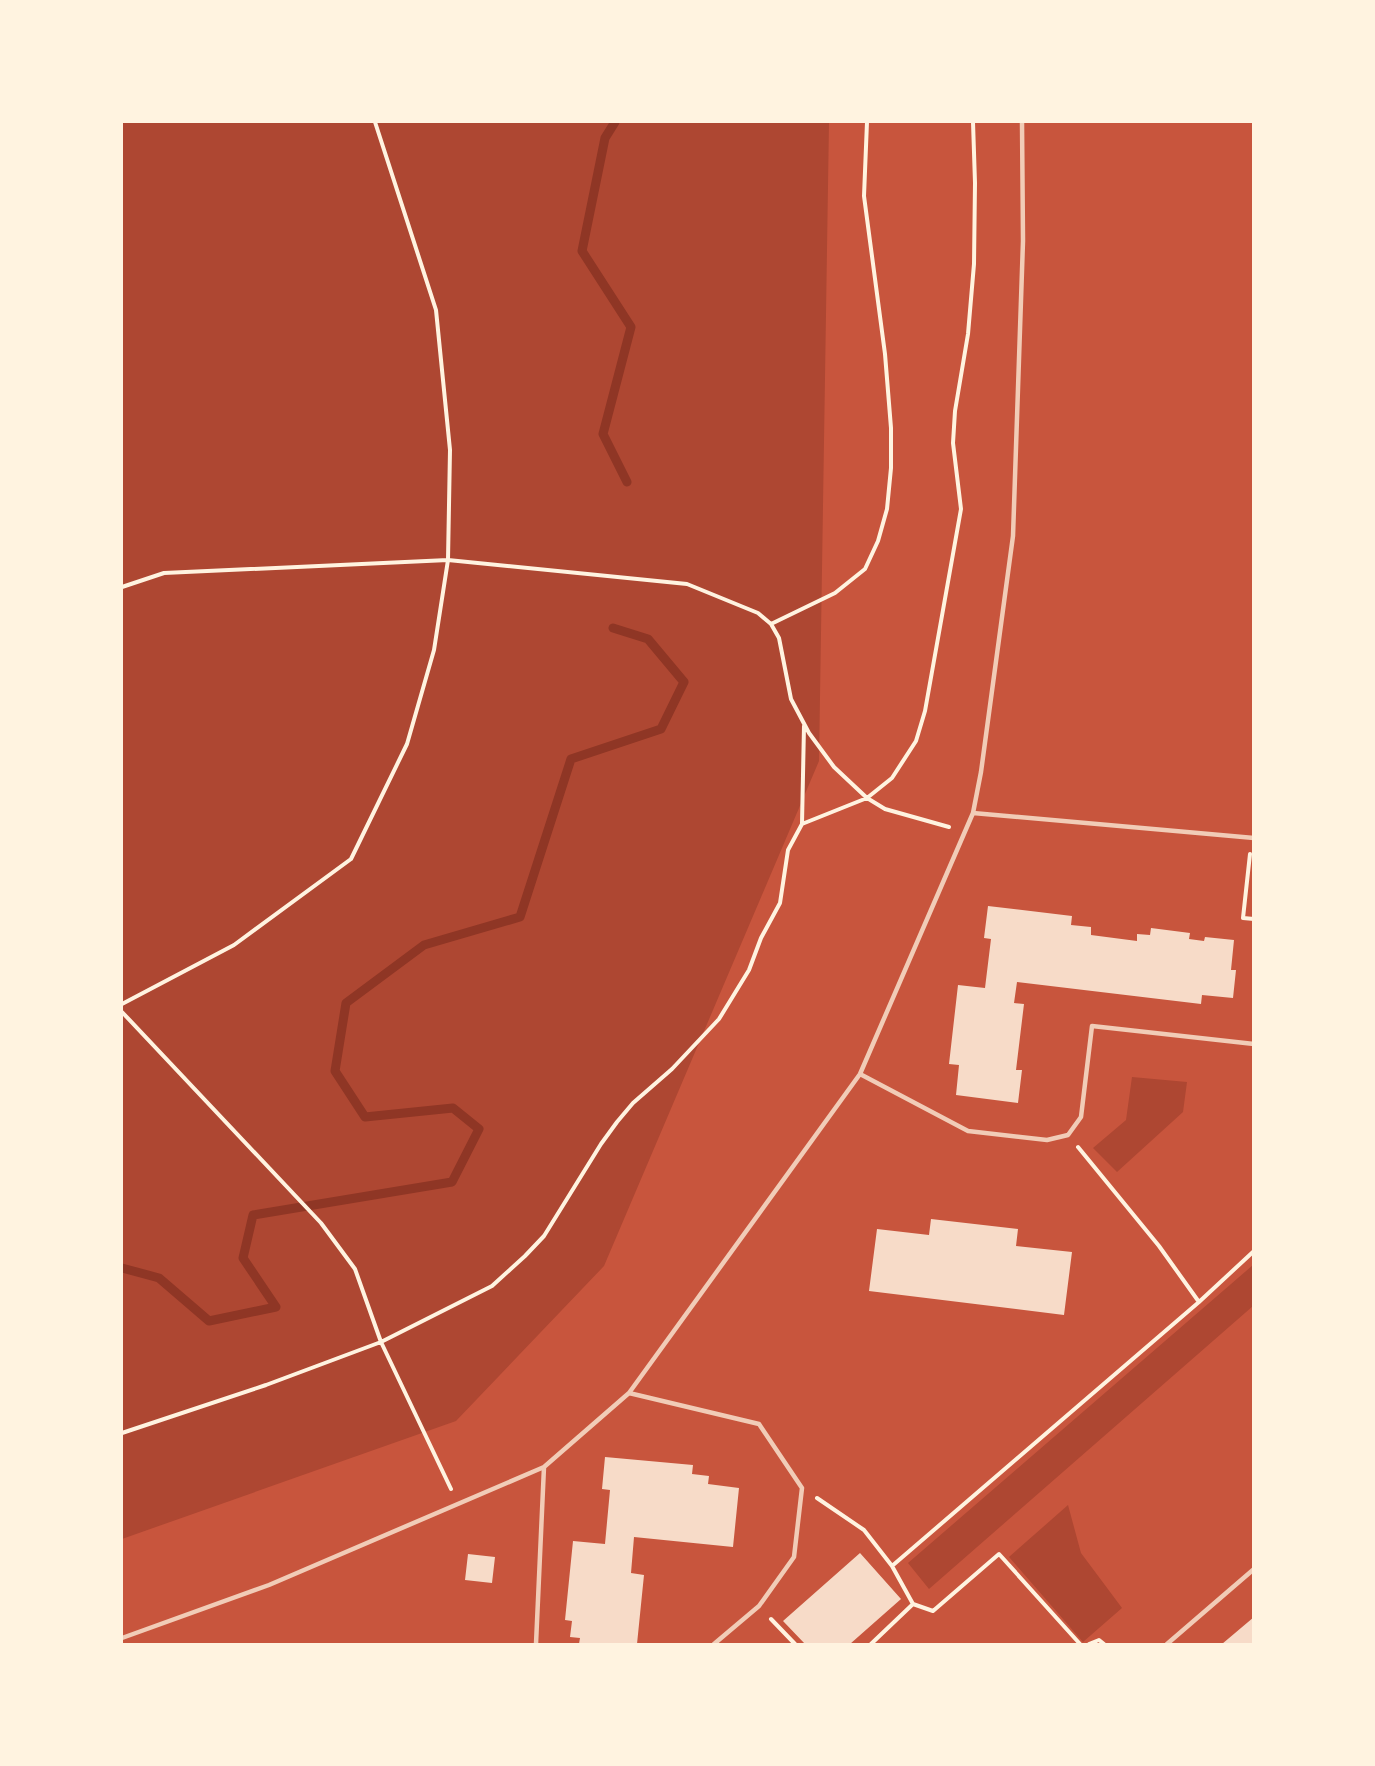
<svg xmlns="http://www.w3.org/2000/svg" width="1375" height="1766" font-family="Manrope,sans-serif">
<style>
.green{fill:#ae4732}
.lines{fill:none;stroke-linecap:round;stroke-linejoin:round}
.stream{stroke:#8f3625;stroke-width:9}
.building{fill:#f7dbc8}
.path{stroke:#fff3e0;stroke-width:4}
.service{stroke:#f1ccb7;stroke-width:4.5}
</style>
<rect width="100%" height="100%" fill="#c8553d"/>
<!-- green -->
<path class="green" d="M122 122H829L819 761 604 1266 456 1421 122 1539Z
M1132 1077 1187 1082 1183 1112 1117 1172 1093 1148 1126 1120Z
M1253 1265V1306L929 1589 908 1563Z
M1068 1505 1081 1553 1122 1608 1083 1642 1009 1557Z"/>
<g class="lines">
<!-- stream -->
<path class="stream" d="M615 122 605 138 582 251 631 327 603 434 627 482
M122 1268 159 1278 209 1321 276 1307 243 1258 253 1215 452 1182 479 1129 453 1108 365 1117 335 1071 346 1003 424 945 520 917 571 759 661 729 684 682 648 639 613 628"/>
</g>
<!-- building -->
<path class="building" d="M988 906 1072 916 1071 925 1091 927V935L1137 941V934L1150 935 1151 928 1190 933 1189 939 1204 941 1205 937 1234 940 1231 970H1236L1233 998 1202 995 1201 1004 1017 982 1014 1003 1024 1004 1016 1070H1022L1018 1103 956 1095 959 1065 949 1064 958 985 985 988 991 939 984 938Z
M931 1219 1018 1229 1016 1246 1072 1252 1064 1315 869 1291 877 1229 929 1235Z
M605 1457 693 1465 692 1474 709 1476 708 1484 739 1488 733 1547 634 1537 631 1573 644 1575 637 1644H579L580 1638 570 1637 572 1621 565 1620 573 1541 605 1544 610 1490 602 1489Z
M860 1553 901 1599 850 1644H805L783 1621Z
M468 1554 495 1557 492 1583 465 1580Z
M1254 1617V1644H1222Z"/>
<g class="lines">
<!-- path -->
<path class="path" d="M122 587 164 573 448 560 450 450 436 310 375 122
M771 624 835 593 865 569 878 541 887 509 891 468V428L885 354 864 196 867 122
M802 824 804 726
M1250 854 1243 918 1254 919
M122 1004 234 945 351 859 407 744 434 650 448 560 687 584 758 613 771 624 779 638 791 699 809 733 834 767 867 798 885 809 949 827
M122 1012 321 1223 355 1269 381 1342 451 1489
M1078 1147 1159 1246 1199 1302
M122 1433 266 1385 381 1342 492 1286 525 1256 544 1236 601 1144 617 1122 633 1103 672 1069 719 1019 749 970 761 938 780 903 788 850 802 824 867 798 892 778 916 741 925 711 961 509 953 443 955 411 968 334 974 264 975 183 973 122
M817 1498 864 1530 892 1566 913 1604 871 1644
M892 1566 1199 1302 1254 1251
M913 1604 933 1611 999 1554 1080 1644
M771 1619 795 1644
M1089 1644 1099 1640 1104 1644"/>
<!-- service -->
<path class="service" d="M973 813 981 772 1013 536 1023 241 1022 122
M860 1074 968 1131 1047 1140 1068 1135 1081 1117 1092 1026 1254 1044
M629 1393 759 1424 802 1488 794 1557 759 1606 714 1644
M122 1638 269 1585 544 1467 629 1393 860 1074 973 813 1254 838
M536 1644 544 1467
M1167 1644 1254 1569"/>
</g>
<!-- border -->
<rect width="1375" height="1766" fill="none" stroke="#fff3e0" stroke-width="246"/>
</svg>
